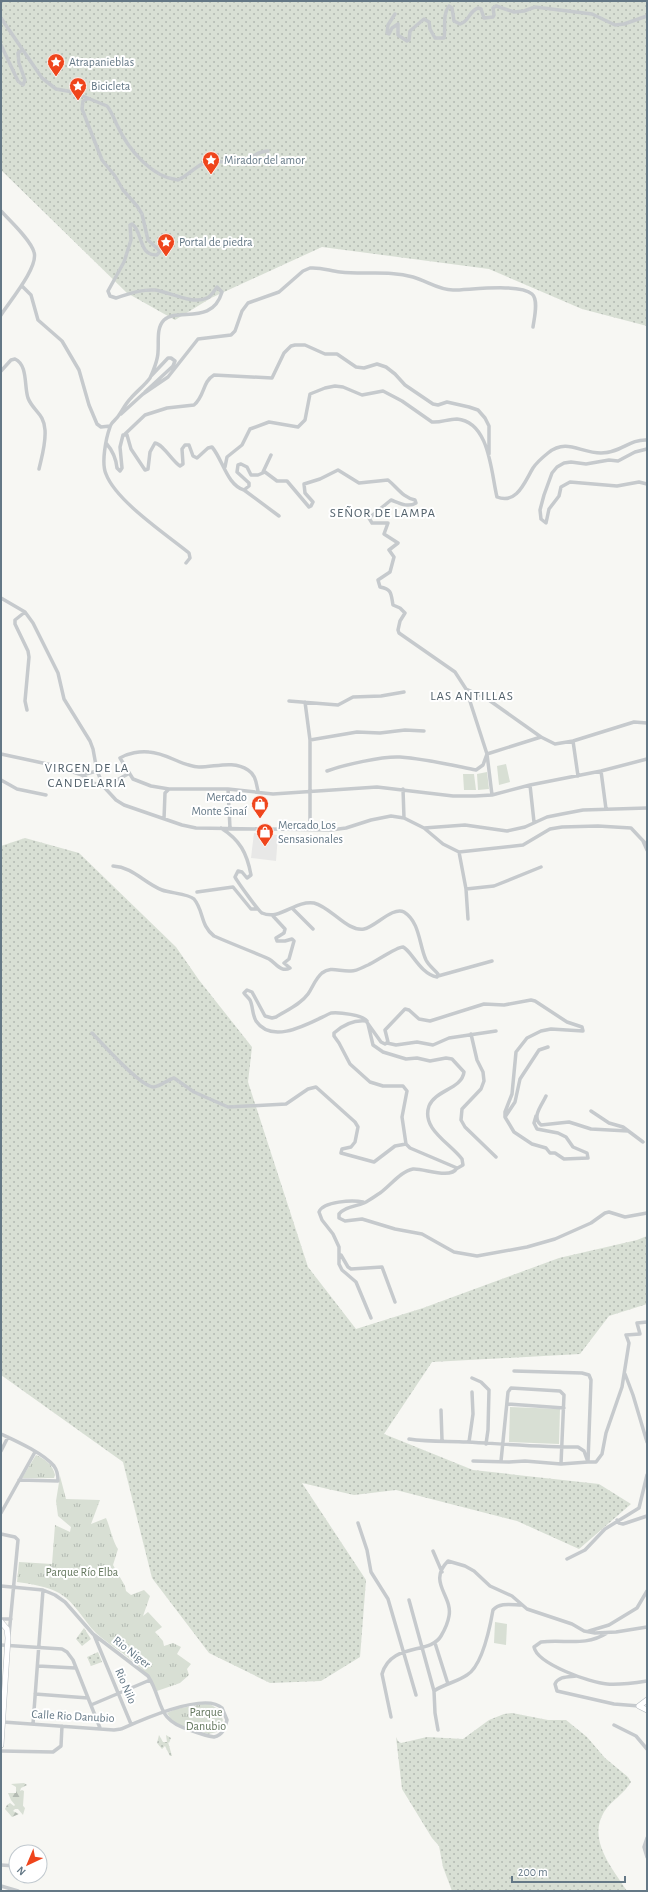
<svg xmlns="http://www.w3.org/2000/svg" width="648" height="1892" font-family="'Alegreya Sans',sans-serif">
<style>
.built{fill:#e8e8e7}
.grass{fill:url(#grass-dots)}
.forest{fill:url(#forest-firs)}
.park{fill:url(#park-tufts)}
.pitch{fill:#d8dfd4}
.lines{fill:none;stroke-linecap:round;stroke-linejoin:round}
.secondary-casing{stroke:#b6bcc0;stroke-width:6}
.street{stroke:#c6cacd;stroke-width:3.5}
.secondary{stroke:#fff;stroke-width:5}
.labels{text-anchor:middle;stroke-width:4;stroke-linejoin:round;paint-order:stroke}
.poi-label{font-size:12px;fill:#647886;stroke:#fff;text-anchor:start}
.park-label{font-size:12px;fill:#65785f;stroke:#fff}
.street-label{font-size:12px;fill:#647886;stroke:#fff}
.neighbourhood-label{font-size:13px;letter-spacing:1px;fill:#52616b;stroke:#fff}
</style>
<defs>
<pattern id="grass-dots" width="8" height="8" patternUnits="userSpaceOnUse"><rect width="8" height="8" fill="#d8dfd4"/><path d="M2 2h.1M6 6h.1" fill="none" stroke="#b3bab2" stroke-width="1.8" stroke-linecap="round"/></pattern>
<pattern id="forest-firs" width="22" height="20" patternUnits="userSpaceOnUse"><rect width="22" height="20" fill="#d8dfd4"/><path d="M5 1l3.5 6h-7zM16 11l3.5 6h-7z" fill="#b3bab2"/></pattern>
<pattern id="park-tufts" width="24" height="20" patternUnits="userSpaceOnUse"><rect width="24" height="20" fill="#d8dfd4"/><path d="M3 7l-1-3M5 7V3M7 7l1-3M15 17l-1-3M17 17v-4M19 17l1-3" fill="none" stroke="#b3bab2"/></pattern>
</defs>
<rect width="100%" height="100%" fill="#f7f7f3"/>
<!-- built -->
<path class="built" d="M254 833 278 835 276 861 251 858Z"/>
<!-- grass -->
<path class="grass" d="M1 1H647V326L582 309 489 269 322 247 211 298 175 320 127 293 1 170Z
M25 838 79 853 176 947 199 980 252 1047 248 1082 308 1267 356 1329 423 1308 559 1258 637 1240 647 1236V1304L609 1316 580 1354 432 1362 384 1434 473 1470 599 1484 631 1504 579 1549 517 1521 396 1490 354 1495 302 1483 366 1580 360 1657 321 1681 270 1683 209 1653 152 1578 123 1462 1 1375V846Z
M84 1628 91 1639 82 1646 76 1639Z
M98 1652 102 1662 91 1666 87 1657Z
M512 1713 548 1720H566L587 1737 605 1758 628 1777 631 1782C624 1794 611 1801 604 1812 587 1840 613 1869 627 1891H452L443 1867 439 1846 432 1838 402 1789 396 1737 398 1741 401 1743 427 1737 463 1739 489 1720 504 1714Z
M159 1735 163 1742H167L166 1735 171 1738 169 1743 168 1742 172 1756H170L165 1746 162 1749 157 1743Z"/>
<!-- forest -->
<path class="forest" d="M24 1783 27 1785 21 1788 20 1791 22 1790 24 1791 23 1806 25 1808 23 1815 18 1809H15L13 1811 19 1814 12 1817 5 1809 7 1805 10 1803 14 1806 15 1805 11 1800 8 1793H16V1787L11 1784Z"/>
<!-- park -->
<path class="park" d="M36 1455C45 1459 53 1465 55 1475L54 1478H22Z
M60 1476 66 1499 100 1500 91 1524 106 1518C110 1527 113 1542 118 1549L113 1565 125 1586 126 1591 131 1595 144 1590 150 1596 143 1616 148 1612 162 1627 155 1632 163 1641 164 1646 173 1643 181 1647 177 1654 191 1664 187 1669 189 1675 180 1683 157 1691C145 1663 117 1652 96 1633 83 1620 75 1602 59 1593 46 1586 31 1584 17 1582L19 1562 52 1564 55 1525 70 1532 71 1527 58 1516 56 1501Z
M208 1703 218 1709 223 1720 217 1732 208 1734 179 1725 173 1722 167 1713 176 1709Z"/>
<!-- pitch -->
<path class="pitch" d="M506 764 510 782 499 785 497 766Z
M487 772 489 789 478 790 477 774Z
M463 774H474L476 790H464Z
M510 1407 560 1409 559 1444 509 1442Z
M495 1622 507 1624 506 1645 494 1643Z"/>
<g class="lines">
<!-- secondary casing -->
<g class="secondary-casing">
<path id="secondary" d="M1 1622 7 1629 8 1638 1 1745
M647 1700 639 1706 647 1710"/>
</g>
<!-- street -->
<path class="street" d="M395 14 388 25 387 33 389 34 392 28 398 24V35L407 41 409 40 410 31 424 19 429 22 430 29 435 38H444C446 28 442 15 449 6L452 8 454 21 460 24C469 22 469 11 478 8L481 9 484 18 493 17 494 15 493 8 496 6 514 12 524 11 535 7 592 14 615 25 624 24 647 16
M1 18 42 78 56 89 73 92 107 106C112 112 114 119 117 125 128 149 151 177 178 180 190 175 197 163 211 161 220 160 229 165 239 163 250 160 256 151 268 151
M1 45 18 81 23 85 25 80 19 63 18 53 22 50
M87 99 83 101 82 109 102 160 115 176 123 190 137 206 142 214 148 240 160 251 157 255C138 256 143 231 132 224L130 225 131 240 124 262 108 291 110 296 116 298C129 294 141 289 155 290 170 292 192 305 207 298 211 297 214 291 217 287L222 292C212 326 178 307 164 320 156 328 159 342 158 352 158 359 153 372 150 378 145 385 137 391 131 398 126 403 123 409 119 415 117 419 111 422 110 427 106 438 101 463 106 474 116 501 167 535 189 553L190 558 186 563
M1 211C10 221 30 239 34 252 39 267 9 302 1 315
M22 286 31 295 38 320 62 341 79 370 89 405 97 424 101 427 110 426
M1 371 11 360 15 359C28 365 24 386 28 398 33 411 44 413 45 430 46 443 42 456 39 469
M145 392 173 366 175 361 171 358H168L151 376
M121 414 143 394 168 377 198 339 231 335 235 331 242 311 248 303 279 292 303 271 310 268C321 267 330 271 340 272 365 275 389 270 413 277 427 281 439 290 453 290 470 290 519 283 532 294 539 300 534 319 533 327
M125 434 145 415 167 408 194 405C205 396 202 382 214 375L272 378 284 353 291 346 295 345H305L325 354H337L356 367 364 368 377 364 386 367 395 374 405 385 433 404 438 405 447 402 469 407 478 410 485 418 489 426V454
M106 443C113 451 116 458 117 468L120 471 122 468 120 447 123 435H127L131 449 145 470 148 469 150 452 155 443C163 444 172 461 180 466L183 464 182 449 185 445H189L193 456 197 458 208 448 212 447C223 460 227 485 244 490L249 486V483L237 472 238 465 241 464 247 467 251 475H258L265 472 277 481H287L309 507 311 506 313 502 305 493 304 484 320 479 338 470 359 483 388 480C398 488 402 497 415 500L416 503C408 508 399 503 391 500L369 518 372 523H388L384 534 398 543 389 550 394 557 390 572 378 580 380 587C392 589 391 594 393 605L400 608 405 613 400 621 398 630 399 633 455 672 466 689 486 698 541 737 555 744 573 741 634 722 647 723
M647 449 635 452 618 461 609 460 586 464 571 462 564 463 557 467 552 473 544 495 540 510 541 519 546 523 549 509 559 496 561 487 570 482 617 486 639 482 647 484
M225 467 227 457 242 445 250 429 269 422 298 427 305 420 310 394 325 388 335 386 343 387 362 395 383 391 402 401 432 422C440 423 448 419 457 419 490 422 491 473 497 497 517 505 525 481 533 468 537 462 543 457 548 453 567 438 580 453 601 453 621 453 629 439 647 440
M263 472 271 455
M244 490 279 516
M1 598 25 612 33 623 58 673 64 699 90 741 93 749 97 771 104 787 128 774
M25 612 15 620V624L28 651 29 657 25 701 27 710
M466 689 487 754 492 795
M289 701 338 705 353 697 381 696 404 692
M305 702 310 740V828
M310 740 357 732 380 733 405 730 424 731
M573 741 578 776
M1 754 52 765 82 775 93 783 104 787 116 800 124 805 182 825 196 828 331 830 346 828 371 820 391 816 404 818 424 828 465 825 507 831 525 827 547 817 562 814 583 810 647 808
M327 771C344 765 382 756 400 757 426 759 451 765 476 770L483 765 487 754 541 737
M601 771 606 809
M82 775 97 771
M1 780 17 789 46 795
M530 785 534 822
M228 789 230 828
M403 789 404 818
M258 791C256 783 256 775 248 770 233 760 216 767 199 767 181 766 167 753 149 752 140 751 128 753 120 758L133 779 151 786 169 789H228L273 794 377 787 453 796H475L492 795 530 785 601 771 647 759
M164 819 165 793 169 789
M221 828C240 840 247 853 251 875L247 878 242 872 238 871 235 877C237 881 259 912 262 913 280 921 295 900 314 903 331 907 347 932 364 929 375 927 393 906 404 912 420 922 419 945 426 960 429 966 434 969 438 974L437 977C420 974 411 950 403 947 398 946 375 962 368 965 363 967 357 971 351 971 340 972 331 966 322 973 315 979 313 987 308 994 300 1005 287 1010 276 1017L272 1018 265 1016 252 992 247 990 244 993C246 996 248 997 250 1000 253 1006 252 1014 256 1021 273 1046 311 1022 331 1013 339 1012 363 1015 367 1021
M424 828 443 844 459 852 523 845 550 829 562 827 598 826 631 828 647 845
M643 841 647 850
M459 852 466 889 468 919
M113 866C133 867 144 883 162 890 170 893 189 894 194 899 204 911 200 925 214 936 232 944 251 951 269 959 276 963 281 973 290 968L284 963 289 959 294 941 292 939 285 941H277L276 938 284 933 285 929 273 916
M466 889 494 886 541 867
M197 892 233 887 251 909H257
M292 908 313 929
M438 976 492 961
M368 1024 373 1045 383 1052 406 1059 417 1058 430 1061 446 1058 452 1059 464 1072C462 1089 435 1090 429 1106 421 1129 450 1143 462 1159L463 1165 456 1169
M92 1033C102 1043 141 1088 154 1087 161 1086 167 1080 174 1078L194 1092 228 1107 286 1104 308 1089 316 1087 355 1122 358 1127 355 1142 351 1147 342 1149 341 1153 374 1162 395 1146 406 1144
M471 1034 477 1060 483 1072 484 1081 481 1089 462 1109 461 1120 465 1127 496 1157
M387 1043 396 1045 417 1042 433 1045 449 1038 496 1031
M546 1096C542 1105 531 1117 541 1125L569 1122 591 1129 628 1131
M591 1111 609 1123 623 1127 643 1142
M536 1116 534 1123 537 1129 558 1133 566 1137 573 1147 587 1153 588 1158 564 1159 555 1153H550L546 1148 532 1144 514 1132 505 1117V1112L512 1094 516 1052 527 1038 541 1031 551 1029 583 1031 582 1027 567 1022 535 1001 531 1000 504 1005 484 1004 430 1021 419 1019 409 1010 405 1009 385 1030 388 1042 385 1044 381 1042 366 1021C355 1020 343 1025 334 1033V1036L339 1043 350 1064 370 1082 383 1086H403L407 1091 402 1117 406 1144 410 1148 457 1168C450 1180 424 1168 413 1169 401 1171 390 1186 380 1193 375 1196 370 1200 364 1203 355 1207 346 1206 339 1214V1218L345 1221 362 1219 395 1229 422 1234 454 1252 477 1256 527 1247 555 1239 591 1223 605 1213 609 1212 625 1217 647 1213
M505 1117 515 1102 520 1079 539 1050 548 1047
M363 1202C353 1200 323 1201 319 1212L322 1220 333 1234 339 1247V1264L342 1270 356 1282 371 1318
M341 1255 348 1267 351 1269 382 1267 395 1302
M625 1374 633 1395 647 1442
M472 1378 481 1382 489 1390 488 1430 486 1444
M507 1404 564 1408
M441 1410 442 1440
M1 1434C16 1441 43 1453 54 1466 57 1470 58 1476 58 1481L19 1480
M409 1439C429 1442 447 1441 467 1442 504 1444 541 1447 578 1447L584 1451 588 1462H596L602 1454 606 1433 622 1387 629 1343 626 1335 640 1334 637 1323 647 1322
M469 1442 473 1414 472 1392
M1 1451 8 1437
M473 1461 509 1462 525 1461 561 1464 588 1462 591 1380 589 1375 582 1373 514 1371
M501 1461 508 1392 511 1388 560 1391 564 1395 561 1464
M1 1513 35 1452
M617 1520 619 1523 623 1524 647 1516
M358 1523 367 1550 371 1572 388 1599 416 1695
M1 1534 15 1537 18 1540 9 1635
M433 1551 442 1572
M567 1559 585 1550 605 1529 639 1508 647 1475
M1 1586 43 1590 55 1595 65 1602 93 1634 148 1676C164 1701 155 1720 190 1730 198 1733 206 1736 214 1737 223 1735 225 1728 227 1720L222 1708C205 1691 141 1720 121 1729L114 1730 3 1722
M409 1600 434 1691
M1 1619H11
M589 1631 609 1625 637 1608 647 1591
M607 1633C585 1647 565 1639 541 1642L534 1647C537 1664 591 1683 607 1684 620 1685 634 1683 647 1681
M94 1635 131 1724
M435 1643 448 1684
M1 1645 62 1649 67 1652 73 1660 100 1728
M38 1666 75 1668
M576 1676C568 1677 559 1676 555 1684L557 1691 614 1704 639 1706
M35 1694 88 1698
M91 1705 150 1680
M391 1717 382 1674C391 1642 430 1655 441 1636 444 1631 448 1622 449 1616 453 1596 427 1582 448 1561L465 1566 474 1571 490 1586 512 1596 527 1609 572 1624 584 1631 595 1633 616 1632 647 1627
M33 1724 43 1590
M614 1725 636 1736 647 1749
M438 1730 435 1713 434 1691C444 1684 457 1682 467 1675 482 1666 490 1627 493 1610 500 1602 512 1605 522 1605
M1 1751 53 1752 61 1746 62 1726
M647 1838 644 1847 647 1857
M1 1865 16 1866
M1 1886 18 1891"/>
<!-- secondary -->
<use href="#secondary" class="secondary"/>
</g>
<!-- icons -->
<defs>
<g id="sight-pin" transform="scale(0.9)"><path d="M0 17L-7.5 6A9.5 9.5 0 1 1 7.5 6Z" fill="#ef451c" stroke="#fff"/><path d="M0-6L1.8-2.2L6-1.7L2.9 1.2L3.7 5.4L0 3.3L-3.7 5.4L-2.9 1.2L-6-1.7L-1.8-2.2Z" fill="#fff"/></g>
<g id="shop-pin" transform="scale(0.9)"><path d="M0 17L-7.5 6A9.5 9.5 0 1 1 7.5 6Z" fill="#ef451c" stroke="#fff"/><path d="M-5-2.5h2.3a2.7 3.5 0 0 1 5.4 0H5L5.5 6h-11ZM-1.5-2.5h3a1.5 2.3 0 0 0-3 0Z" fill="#fff"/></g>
</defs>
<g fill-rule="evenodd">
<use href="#sight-pin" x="56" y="62"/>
<use href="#sight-pin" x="78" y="86"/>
<use href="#sight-pin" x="211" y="160"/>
<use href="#sight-pin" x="166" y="242"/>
<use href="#shop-pin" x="260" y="804"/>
<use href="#shop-pin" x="265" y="832"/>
</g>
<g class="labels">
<!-- poi labels -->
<g class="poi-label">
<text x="69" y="66">Atrapanieblas</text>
<text x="91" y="90">Bicicleta</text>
<text x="224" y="164">Mirador del amor</text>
<text x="179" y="246">Portal de piedra</text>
<text x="247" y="801" text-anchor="end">Mercado<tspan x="247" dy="14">Monte Sinaí</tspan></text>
<text x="278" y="829">Mercado Los<tspan x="278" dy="14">Sensasionales</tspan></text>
</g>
<!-- park labels -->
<g class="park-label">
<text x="82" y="1576">Parque Río Elba</text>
<text x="206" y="1716">Parque<tspan x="206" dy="14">Danubio</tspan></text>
</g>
<!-- street labels -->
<g class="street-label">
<text transform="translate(132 1652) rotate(38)" y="4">Rio Niger</text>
<text transform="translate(126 1686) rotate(67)" y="4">Rio Nilo</text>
<text transform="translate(73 1716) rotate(3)" y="4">Calle Rio Danubio</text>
</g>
<!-- neighbourhood labels -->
<g class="neighbourhood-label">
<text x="383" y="517">SEÑOR DE LAMPA</text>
<text x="472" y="700">LAS ANTILLAS</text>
<text x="87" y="772">VIRGEN DE LA<tspan x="87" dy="15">CANDELARIA</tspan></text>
</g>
</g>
<!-- border -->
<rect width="648" height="1892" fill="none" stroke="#647886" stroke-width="4"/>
<!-- north arrow -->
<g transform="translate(28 1864) rotate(224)"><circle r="19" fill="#ffffff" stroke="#c1c9cf"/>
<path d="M0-3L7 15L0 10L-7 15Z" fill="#ef451c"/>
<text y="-6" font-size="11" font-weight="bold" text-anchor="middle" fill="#647886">N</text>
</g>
<!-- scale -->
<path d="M512 1876v6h113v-6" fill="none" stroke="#647886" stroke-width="2"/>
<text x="518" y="1876" font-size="12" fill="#647886" stroke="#ffffff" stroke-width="3" paint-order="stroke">200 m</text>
</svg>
